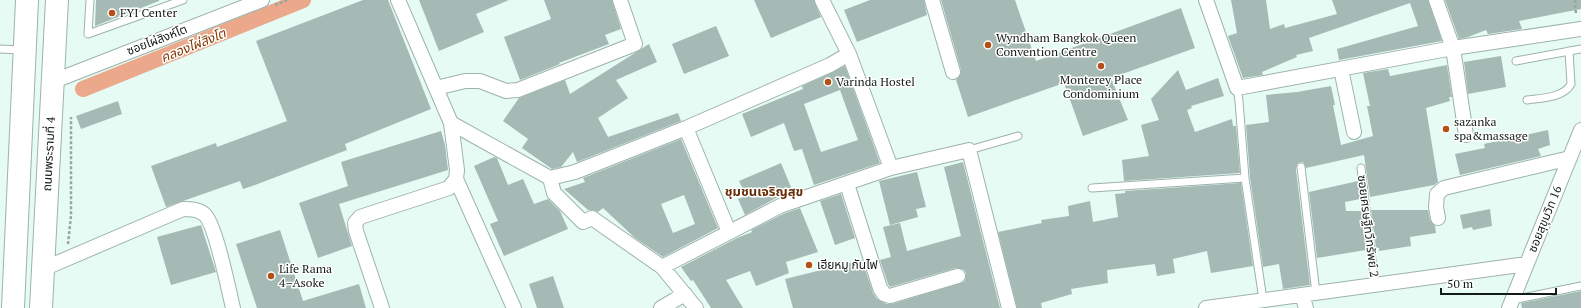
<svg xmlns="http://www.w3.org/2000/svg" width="1581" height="308" font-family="'PT Serif','Noto Sans Thai',serif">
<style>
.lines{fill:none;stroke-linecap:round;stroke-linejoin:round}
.canal{stroke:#eba88a;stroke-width:16}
.building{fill:#a5bab4;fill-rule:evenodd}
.lane-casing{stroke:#9db2ab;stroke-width:9}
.street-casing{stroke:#9db2ab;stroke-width:16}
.primary-casing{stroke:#9db2ab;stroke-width:24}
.path{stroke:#96a7a2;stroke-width:2.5;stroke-dasharray:3 2;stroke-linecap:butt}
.lane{stroke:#fff;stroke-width:7}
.street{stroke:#fff;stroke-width:14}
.primary{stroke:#fff;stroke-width:22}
.poi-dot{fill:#b35017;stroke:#fff;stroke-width:1.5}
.labels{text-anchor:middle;stroke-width:3;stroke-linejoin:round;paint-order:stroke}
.poi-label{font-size:12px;fill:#131b19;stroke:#fff;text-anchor:start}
.street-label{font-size:12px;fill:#131b19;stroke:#fff}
.water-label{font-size:13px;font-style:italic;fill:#823502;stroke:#fff}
.neighbourhood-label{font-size:13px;font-weight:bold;fill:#6a2c07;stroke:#fff}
</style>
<rect width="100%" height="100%" fill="#e5fbf4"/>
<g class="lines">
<!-- canal -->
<path class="canal" d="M83 89 303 0"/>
</g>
<!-- building -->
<path class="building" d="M96 0H159V1L95 26Z
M363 0H388L431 109 345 144 347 150 255 185 243 189 240 181 166 207 151 166 216 143 217 147 287 121 256 41Z
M419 0H509L476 14 484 32 439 51Z
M544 0H612L621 29 605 35 609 44 559 63 560 64 520 80 504 37 551 19Z
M754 0H814L821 17 771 38Z
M870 0H924L927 15 857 42 844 10Z
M941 0H1015L1036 61 1181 8 1195 48 1111 78 1128 120 1083 136 1064 83 968 117 956 80 961 74V70Z
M1231 0H1266L1270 29 1284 24 1285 28 1337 14 1332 0H1428L1442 41 1339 60 1337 49 1418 26 1410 3 1309 38 1313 51 1296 55 1297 57 1262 72 1263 75 1243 78 1228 36 1237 33Z
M1445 0H1581V9L1519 21 1522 29 1488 34 1486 30 1468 37 1459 39Z
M716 26 729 56 684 74 672 44Z
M649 44 657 62 616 80 628 98 598 118 608 137 678 113 681 121 577 162 573 152 561 167 552 169 522 148 528 139 503 121 519 98 565 80 570 94Z
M1501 56 1506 87 1468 94 1464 62Z
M1447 65 1452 97H1449L1450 101 1426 108 1438 182 1434 185 1370 197 1364 155 1306 168 1303 162 1298 163 1297 165 1296 170 1310 285 1283 289 1279 264 1263 267 1250 177 1246 125 1269 122 1266 95 1297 92 1331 86 1335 105H1333L1341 145 1373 136 1367 106H1370L1363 73 1388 69 1390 76Z
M845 66 880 163 814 185 802 149 794 151 784 123 751 137 742 114 803 89 802 86ZM840 90 858 140 821 152 804 104Z
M1178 70 1186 90 1218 78 1224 96 1191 106 1192 108 1187 110 1195 132 1232 119 1233 126H1236L1240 173 1124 181 1122 160 1149 156 1141 125 1159 120 1151 99Z
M118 101 122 114 81 129 76 116Z
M1548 130 1550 145 1538 149 1541 156 1460 175 1455 154 1485 148 1484 144Z
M441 131 445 145 448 170 339 204 352 246 318 258 299 203 348 186 341 162Z
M681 139 718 228 663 257 635 238 603 208 598 212 593 210H588L564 189 585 182 583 178ZM684 195 695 224 673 233 661 204Z
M494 157 497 158 508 185 523 179 534 204 548 199 560 211 568 229 504 256 490 224 498 221 474 166Z
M963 162 1000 308H793L785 279 862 260 873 293 877 299 887 304H892L964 282 966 278V273L964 270 956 268 890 287 888 284 880 260 891 257 883 227 900 223 907 251 961 236 944 167Z
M781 163 793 192 776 198 745 215 738 199 746 196 739 181Z
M917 172 926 207 916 209 918 217 890 225 879 181Z
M1358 181 1360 199 1345 202 1346 211H1361L1366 250 1317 258 1309 192Z
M1241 183 1253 266 1211 273 1207 251 1173 259 1175 273 1157 276 1155 264 1107 270 1108 283 1071 289 1072 294 1041 303 1042 308H1017L998 232 1042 223 1041 220 1069 216 1068 206 1090 201 1093 222 1118 217 1115 194 1125 193V191Z
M841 194 855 238 835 245 820 201Z
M800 208 818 252 786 262 789 273 756 286 750 271 726 280 743 308H711L693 280 691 281 681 267 737 238 752 232 751 230 783 214Z
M1490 209 1492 226 1473 230 1472 227 1463 229 1460 215Z
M1371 210H1428L1430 220 1435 226 1436 233 1410 237 1411 246 1379 251V248H1376Z
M201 225 216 272 171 285 157 237Z
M280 230 303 301 359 284 366 308H257L236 244Z
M553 276 564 308H537L529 284Z
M1581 291V308H1522L1521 303Z"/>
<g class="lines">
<!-- lane casing -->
<g class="lane-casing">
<path id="lane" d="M90 0 88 34 183 0
M0 49 22 50
M1516 61 1581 49
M1237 88 1239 101 1245 178 1263 300
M1527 100C1541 98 1564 98 1571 84L1569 51
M969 150 1018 136
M1301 167 1316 293
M1361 168 1375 285
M1092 188 1245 178
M1512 300 1581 286"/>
</g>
<!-- street casing -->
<g class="street-casing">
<path id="street" d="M398 0 451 123 550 178 575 172 686 128 830 65 849 54
M822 0 849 54 891 168
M932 0 953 72
M1206 0 1237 88 1453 48 1581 29
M1436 0 1453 48 1466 135
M1341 69 1354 132
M54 81 262 0
M436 88 465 81H480L506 91 518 90 635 44 620 0
M686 128 729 232
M550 178 554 193 583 222 592 218 662 267 696 308
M456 179 514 308
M847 184 880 288 884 294 890 296 958 276
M1438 218 1436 207 1437 194 1444 188 1570 158
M662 267 780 206 891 168 969 150 1009 308
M43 269 183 209C190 209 198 209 204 214 215 222 229 291 233 308
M1302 295 1306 308
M382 308 356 231 355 223 360 217 449 188 456 179 457 170 451 123
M661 308 685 294
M1206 308 1527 264
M1509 308 1581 130"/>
</g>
<!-- primary casing -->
<g class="primary-casing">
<path id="primary" d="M13 308 27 0
M41 308 57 0"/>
</g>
<!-- path -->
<path class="path" d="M1575 0 1576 15
M275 5 288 0
M68 244 71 216V117"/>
<!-- lane -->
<use href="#lane" class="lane"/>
<!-- street -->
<use href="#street" class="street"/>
<!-- primary -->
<use href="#primary" class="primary"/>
</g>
<!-- markers -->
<g class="poi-dot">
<circle cx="112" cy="13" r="4"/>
<circle cx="988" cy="45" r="4"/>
<circle cx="1101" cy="66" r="4"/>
<circle cx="828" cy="82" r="4"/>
<circle cx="1446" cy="129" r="4"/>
<circle cx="809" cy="265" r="4"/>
<circle cx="271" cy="276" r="4"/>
</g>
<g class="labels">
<!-- poi labels -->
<g class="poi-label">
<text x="120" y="17">FYI Center</text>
<text x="996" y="42">Wyndham Bangkok Queen<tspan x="996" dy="14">Convention Centre</tspan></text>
<text x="1101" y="84" text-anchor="middle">Monterey Place<tspan x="1101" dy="14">Condominium</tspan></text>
<text x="836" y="86">Varinda Hostel</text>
<text x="1454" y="126">sazanka<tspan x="1454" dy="14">spa&amp;massage</tspan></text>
<text x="817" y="269">เฮียหมู กันไฟ</text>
<text x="279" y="273">Life Rama<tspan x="279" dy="14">4–Asoke</tspan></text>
</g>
<!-- street labels -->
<g class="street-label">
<text transform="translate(157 40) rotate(-21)" y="4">ซอยไผ่สิงห์โต</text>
<text transform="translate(49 154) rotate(-87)" y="4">ถนนพระรามที่ 4</text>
<text transform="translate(1545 219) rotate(-68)" y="4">ซอยสุขุมวิท 16</text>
<text transform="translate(1368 226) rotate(83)" y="4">ซอยเศรษฐีทวีทรัพย์ 2</text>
</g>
<!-- water labels -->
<g class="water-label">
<text transform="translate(193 45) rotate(-22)" y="5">คลองไผ่สิงโต</text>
</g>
<!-- neighbourhood labels -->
<g class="neighbourhood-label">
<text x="764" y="196">ชุมชนเจริญสุข</text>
</g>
</g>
<!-- scale -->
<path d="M1441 288v6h115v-6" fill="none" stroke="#131b19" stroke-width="2"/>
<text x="1447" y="288" font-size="12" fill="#131b19" stroke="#ffffff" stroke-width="3" paint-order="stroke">50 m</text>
</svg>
